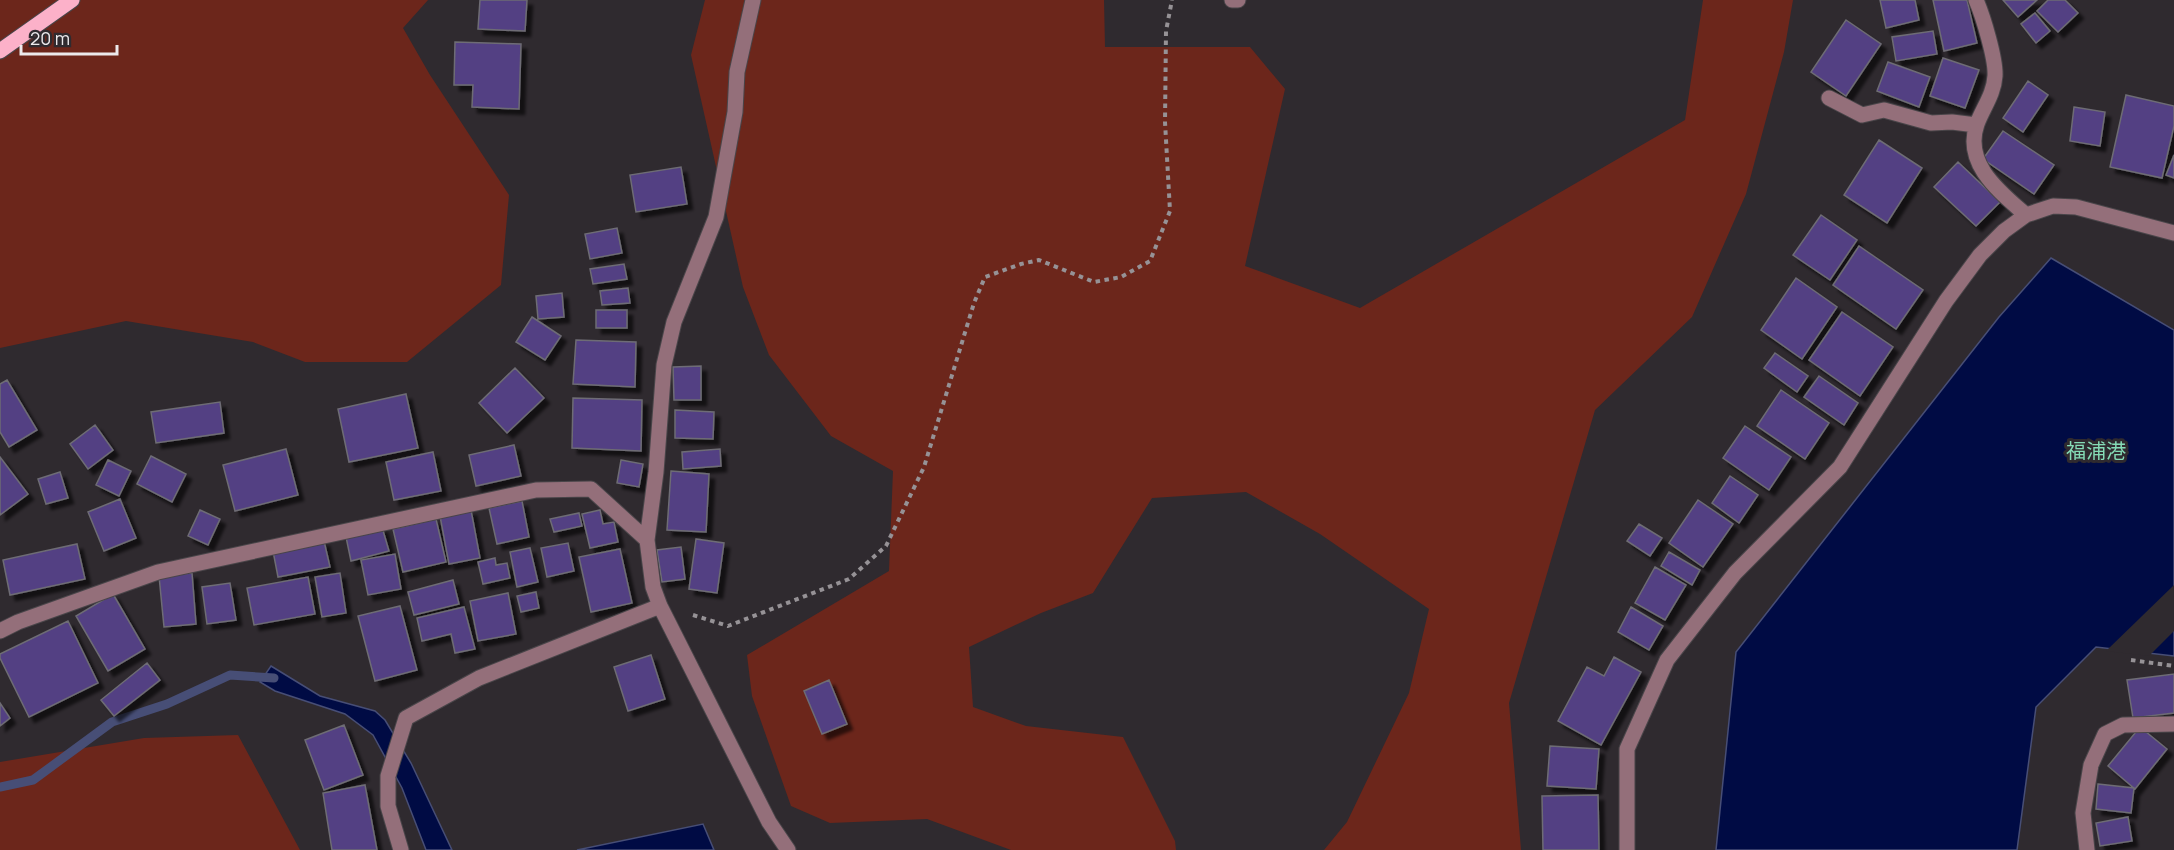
<svg xmlns="http://www.w3.org/2000/svg" width="2174" height="850" font-family="Manrope,'Noto Sans JP',sans-serif">
<style>
.green{fill:#6c261b}
.water{fill:#000b44;stroke:#474e76;stroke-width:1.5}
.pier{fill:#2f2a2f}
.lines{fill:none;stroke-linecap:round;stroke-linejoin:round}
.stream{stroke:#474e76;stroke-width:9}
.building{fill:#524083;stroke:#6e6c74;stroke-width:1.5;filter:url(#shadow)}
.minor-casing{stroke:#494549;stroke-width:17}
.major-casing{stroke:#494549;stroke-width:17}
.path{stroke:#969296;stroke-width:4;stroke-dasharray:4.5 4.5;stroke-linecap:butt}
.minor{stroke:#946f7a;stroke-width:15}
.major{stroke:#fcb1c9;stroke-width:15}
.labels{text-anchor:middle;stroke-width:6;stroke-linejoin:round;paint-order:stroke}
.quarter-label{font-size:20px;fill:#85dbb6;stroke:#2f2a2f}
</style>
<defs>
<filter id="shadow"><feDropShadow dx="5.5" dy="5.5" stdDeviation="1.5" flood-color="#0009"/></filter>
</defs>
<rect width="100%" height="100%" fill="#2f2a2f"/>
<!-- green -->
<path class="green" d="M0 0H428L403 28 430 75 509 195 501 285 407 362H305L253 342 126 321 0 348Z
M705 0H1104L1105 47H1250L1285 89 1245 266 1360 308 1685 120 1703 0H1793L1784 52 1746 194 1692 317 1595 410 1509 703 1521 850H1324L1347 822 1409 693 1429 609 1320 534 1246 492 1152 498 1093 593 1041 613 969 647 973 707 1026 726 1123 737 1175 841 1176 850H1011L927 819 830 823 791 806 752 696 747 655 889 571 893 471 831 436 769 355 743 287 691 55Z
M238 735 300 850H0V762L144 738Z"/>
<!-- water -->
<path class="water" d="M2051 258 2174 330V656L2096 647 2036 707 2017 850H1716L1736 652 1999 317Z
M271 666 320 696 375 711 385 720 411 763 452 850H426L402 788 373 735 345 714 275 691 260 682Z
M703 824 714 850H577Z"/>
<!-- pier -->
<path class="pier" d="M2174 585V631L2149 656 2106 651Z"/>
<g class="lines">
<!-- stream -->
<path class="stream" d="M0 787 33 780 112 722 167 704 230 675 274 678"/>
</g>
<!-- building -->
<path class="building" d="M480 0H527L525 31 478 29Z
M1880 0H1915L1919 20 1886 28Z
M1933 0H1967L1977 43 1944 51Z
M2003 0H2037L2018 17Z
M2048 0H2065L2078 13 2058 32 2037 11Z
M2035 13 2050 31 2036 43 2021 24Z
M1846 20 1881 44 1846 96 1811 72Z
M1933 31 1937 54 1896 61 1892 37Z
M455 42 521 44 519 109 472 107 473 85H454Z
M1943 58 1979 70 1965 108 1930 96Z
M1888 62 1930 77 1919 107 1877 91Z
M2028 81 2048 95 2023 132 2003 118Z
M2126 95 2174 106V126L2162 178 2110 167Z
M2074 107 2105 112 2100 146 2070 141Z
M2003 131 2054 165 2034 194 1983 159Z
M1879 140 1922 168 1887 223 1844 195Z
M2174 155V178L2166 175Z
M1958 162 2000 202 1976 226 1934 187Z
M681 167 687 204 636 212 630 175Z
M1821 215 1857 240 1830 280 1793 255Z
M617 228 622 253 590 259 585 234Z
M1859 246 1923 290 1896 329 1833 285Z
M624 264 627 279 593 284 590 269Z
M1796 278 1837 307 1802 359 1761 330Z
M628 288 630 303 602 305 600 291Z
M562 293 564 317 538 319 536 296Z
M596 310H627V328H596Z
M1842 312 1893 347 1860 396 1809 360Z
M532 317 561 336 545 360 516 342Z
M576 340 636 342 635 387 573 384Z
M1775 353 1808 376 1797 392 1764 368Z
M701 366V400H674L673 367Z
M515 368 544 398 507 433 479 403Z
M1819 376 1858 403 1844 425 1804 397Z
M7 380 37 430 9 447 0 432V384Z
M1781 390 1829 423 1805 459 1757 426Z
M406 394 418 448 349 462 338 409Z
M573 398 642 400 641 451 572 448Z
M220 402 224 433 156 443 151 412Z
M675 410 714 412 713 439 675 438Z
M95 425 113 450 88 469 70 444Z
M1745 426 1791 457 1769 490 1723 458Z
M514 445 521 476 476 486 469 455Z
M286 449 298 495 235 511 223 465Z
M720 449 721 466 683 469 682 452Z
M433 452 441 491 394 500 386 462Z
M151 456 186 474 172 502 137 484Z
M0 457 28 494 0 515Z
M108 460 131 471 119 496 96 485Z
M621 460 643 464 639 487 617 483Z
M671 471 709 474 706 532 667 530Z
M60 472 68 498 46 504 38 479Z
M1730 476 1758 495 1739 523 1712 503Z
M120 499 136 538 104 551 88 512Z
M1698 500 1733 524 1703 567 1669 543Z
M522 501 529 537 497 544 489 508Z
M200 510 220 519 208 545 188 536Z
M471 510 480 558 449 564 440 516Z
M600 510 603 524 614 522 618 542 590 548 582 514Z
M579 513 582 526 554 532 550 519Z
M436 519 446 562 403 572 393 529Z
M1639 524 1662 538 1650 556 1627 541Z
M382 527 389 551 351 561 346 537Z
M696 539 724 543 717 593 689 589Z
M324 541 330 567 278 577 273 551Z
M568 543 574 571 547 577 541 548Z
M77 544 85 579 10 595 3 560Z
M681 547 685 579 662 582 657 550Z
M530 548 538 582 517 587 510 552Z
M620 549 632 603 591 612 579 557Z
M1669 552 1700 570 1692 585 1661 566Z
M395 554 401 589 368 595 361 560Z
M495 558 496 565 507 563 510 578 483 584 478 562Z
M1655 567 1686 585 1665 620 1635 603Z
M192 573 196 624 164 627 159 576Z
M340 573 346 613 322 617 315 577Z
M308 577 315 614 254 625 247 588Z
M453 580 459 604 414 615 408 592Z
M230 583 236 620 207 624 202 587Z
M536 592 539 608 521 612 517 596Z
M508 593 516 634 478 641 470 601Z
M113 594 145 649 108 671 76 616Z
M400 606 417 670 375 681 358 616Z
M464 607 475 649 455 653 451 634 422 641 417 618Z
M1631 607 1663 626 1649 650 1618 632Z
M68 621 98 683 29 717 0 658V654Z
M651 655 665 699 628 711 614 667Z
M1614 657 1641 672 1601 745 1558 721 1587 667 1604 676Z
M147 663 160 680 114 716 101 700Z
M2174 674V713L2133 718 2127 680Z
M829 680 847 724 822 734 804 691Z
M0 703 10 718 0 726Z
M344 725 363 775 324 790 305 740Z
M2140 727 2167 749 2135 789 2108 766Z
M1550 746 1599 749 1596 789 1547 786Z
M2098 784 2134 788 2131 813 2096 809Z
M365 785 377 850H332L323 793Z
M1598 795 1599 850H1543L1542 796Z
M2128 817 2132 841 2100 846 2096 823Z"/>
<g class="lines">
<!-- minor casing -->
<g class="minor-casing">
<path id="minor" d="M753 0 737 72 735 112 716 217 674 322 664 365 656 472 647 540 653 587 660 606 769 822 788 850
M1232 0H1238
M1976 0C1983 16 1996 59 1995 76 1994 94 1983 108 1977 124 1963 164 2000 192 2026 215
M1829 98 1862 115 1884 110 1931 123 1952 122 1976 125
M0 631 18 622 158 572 536 490 591 489 647 540
M401 850 388 806V776L406 718 479 678 660 606
M1627 850V749L1667 660 1735 573 1840 467 1946 301 1980 255 2004 231 2026 215 2053 206 2076 207 2174 233
M2087 850 2083 813 2091 765 2105 734 2123 725 2174 724"/>
</g>
<!-- major casing -->
<g class="major-casing">
<path id="major" d="M0 51 72 0"/>
</g>
<!-- path -->
<path class="path" d="M693 615 728 626 849 579 886 546 924 467 974 303 985 277 1021 264 1039 260 1094 282 1121 277 1150 261 1170 211 1165 122 1166 31 1172 0
M2131 660 2174 666"/>
<!-- minor -->
<use href="#minor" class="minor"/>
<!-- major -->
<use href="#major" class="major"/>
</g>
<g class="labels">
<!-- quarter labels -->
<g class="quarter-label">
<text x="2096" y="458">福浦港</text>
</g>
</g>
<!-- scale -->
<path d="M21 45v9h96v-9" fill="none" stroke="#ece9ec" stroke-width="3"/>
<text x="30" y="45" font-size="18" fill="#ece9ec" stroke="#2f2a2f" stroke-width="4.5" paint-order="stroke">20 m</text>
</svg>
